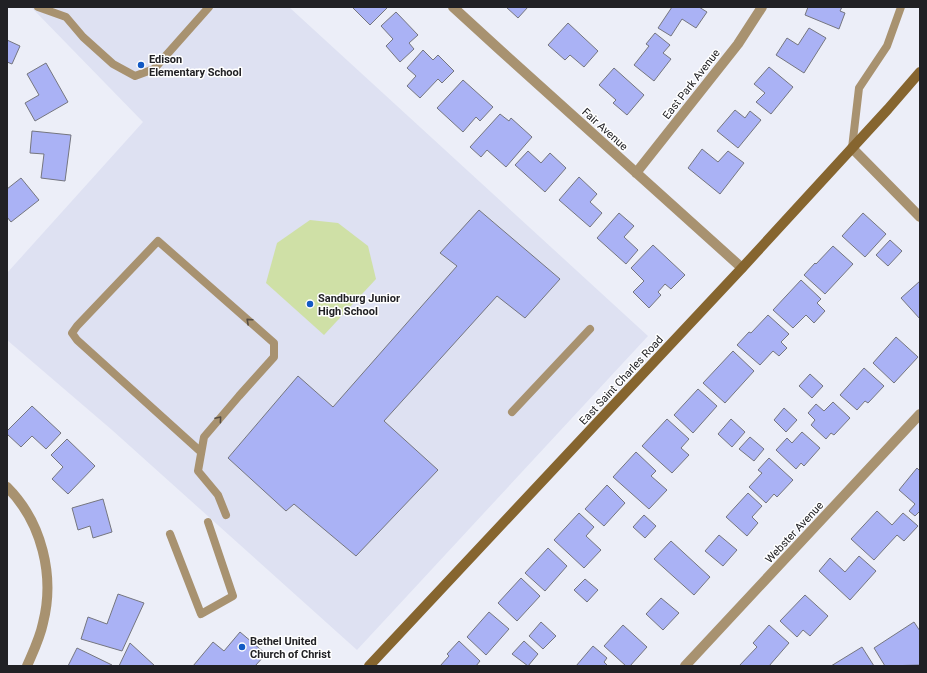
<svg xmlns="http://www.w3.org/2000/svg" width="927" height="673" font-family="Roboto,sans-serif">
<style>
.built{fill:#dee1f2}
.green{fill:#cfe0a6}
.building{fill:#aab2f5;stroke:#75767f}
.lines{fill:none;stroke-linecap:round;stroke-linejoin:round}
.service{stroke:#a89270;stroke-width:8}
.minor{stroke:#a89270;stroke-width:10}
.secondary{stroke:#86652f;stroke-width:10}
.oneway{stroke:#574e43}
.poi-dot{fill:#1259c4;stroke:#fff;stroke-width:1.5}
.labels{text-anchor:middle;stroke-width:3;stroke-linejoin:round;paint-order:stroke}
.poi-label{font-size:11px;font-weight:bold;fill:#212125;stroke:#fff;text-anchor:start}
.street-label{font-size:11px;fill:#212125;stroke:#fff}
</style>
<rect width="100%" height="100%" fill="#eceef8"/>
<!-- built -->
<path class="built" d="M28 7H289L648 336 357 650 112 430 7 340V273L143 122 32 8Z"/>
<!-- green -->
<path class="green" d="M310 220 338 223 368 246 376 279 324 335 266 283 277 243Z"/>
<!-- building -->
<path class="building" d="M352 7H388L370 25Z
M506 7H528L518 18Z
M672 7H699L707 12 696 28 682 19 671 36 658 28Z
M808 7H842L840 11 845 13 839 29 805 15Z
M396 12 418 35 409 43 414 49 400 62 386 46 393 39 381 26Z
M568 23 598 51 584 67 570 55 565 60 548 45Z
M809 28 826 38 804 73 776 55 787 38 798 45Z
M655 33 670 45 663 53 671 59 654 81 634 65 649 46 646 44Z
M7 40 20 46 12 64 7 62Z
M423 50 433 60 438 55 454 71 442 83 438 79 420 98 407 86 416 76 407 68Z
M46 63 68 102 35 121 25 103 39 95 27 74Z
M769 67 793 87 771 114 756 102 765 93 754 84Z
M614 68 644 95 627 115 613 103 616 100 599 85Z
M463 80 493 107 480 121 476 117 463 132 437 108Z
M735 110 745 118 750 111 761 120 738 148 717 131Z
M500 114 509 121 511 118 532 137 506 167 487 150 481 157 470 147Z
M32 131 71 135 65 181 41 178 44 154 30 153Z
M702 149 718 162 728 151 744 163 720 194 688 168Z
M528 151 541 163 550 153 566 168 545 192 515 165Z
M579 177 597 194 590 202 602 213 590 227 559 200Z
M21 178 39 200 11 222 7 217V201L8 200 7 199V189Z
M479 210 560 279 525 318 497 296 384 421 438 470 356 556 294 504 286 511 228 458 298 376 333 407 457 266 440 253Z
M619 213 634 226 624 237 638 250 626 264 597 238Z
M863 213 886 234 865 257 842 236Z
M890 240 902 251 888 266 876 255Z
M653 245 685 275 671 289 665 284 658 292 661 295 649 308 633 292 644 281 631 268Z
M833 246 853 264 825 294 804 275 815 263 816 264Z
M801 280 821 299 817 303 825 311 814 323 806 315 793 328 773 310Z
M920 281V319L901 298Z
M768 315 789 334 781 342 787 348 779 356 773 351 760 365 737 345 749 332 751 333Z
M896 337 918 357 894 383 873 363Z
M733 351 754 371 725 403 703 383Z
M864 368 884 386 868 403 865 401 857 410 840 395Z
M810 374 823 386 812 398 799 386Z
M698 389 717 406 693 433 674 415Z
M833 402 850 418 834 435 831 433 826 439 811 425 815 420 808 413 816 404 824 411Z
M32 406 61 433 46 449 32 436 21 447 7 434V431Z
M784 408 797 420 786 432 774 420Z
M667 419 689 439 681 448 689 455 672 473 642 446Z
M731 419 745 432 732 447 718 434Z
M802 432 820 448 804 466 801 463 796 469 776 450 787 438 792 443Z
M750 437 764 449 754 461 739 449Z
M67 439 95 466 68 494 52 479 63 467 51 455Z
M636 452 656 471 651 476 667 490 649 509 613 477Z
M769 458 793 480 777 497 774 494 766 503 749 487 762 473 758 470Z
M917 468 920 471V511L915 516 909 511 915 504 899 490Z
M607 485 625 503 604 526 585 509Z
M748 493 762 506 752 517 758 523 747 536 726 517Z
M103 499 112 532 93 538 90 526 78 530 72 508Z
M877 511 892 525 903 513 918 526 904 541 897 535 874 560 851 539Z
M579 513 594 527 586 536 601 550 584 568 554 540Z
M644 515 656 526 645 538 633 527Z
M719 535 737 550 723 566 705 551Z
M671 541 710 577 694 595 654 559Z
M548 548 567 566 545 591 525 573Z
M859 556 876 571 850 600 819 571 830 558 845 572Z
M521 578 540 596 517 621 498 603Z
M585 579 598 590 587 602 574 590Z
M118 594 144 603 122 651 81 639 88 617 107 624Z
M805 595 828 616 810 636 803 630 797 637 780 621Z
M661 598 679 613 663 630 646 614Z
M489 612 509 629 486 655 467 637Z
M541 622 556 636 543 649 529 636Z
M914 622 920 631V665L885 666 874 648Z
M623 625 647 647 630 666H626L604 646Z
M769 625 789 643 769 666H739L757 647 753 643Z
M240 632 266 654 255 666H193L213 642 224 651Z
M459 641 480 661 476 666H440L449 656 447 654Z
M524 641 538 654 528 666 512 654Z
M130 643 155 666H119Z
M593 646 607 658 604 662 608 666H576Z
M862 647 874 666H831Z
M77 648 112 665 111 666H68Z"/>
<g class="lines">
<!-- service -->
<path class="service" d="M38 7 66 17 83 37 113 64 135 76 154 69 209 7
M852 148 859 88 887 46 901 7
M512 412 590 329
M201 452 77 340 72 333 77 326 158 241 274 343V357L239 396 204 437 198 471 218 495 226 515
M170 534 201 614 233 596 208 522"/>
<!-- minor -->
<path class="minor" d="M453 7 500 50 742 268
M852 148 920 217
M636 173 738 44 762 7
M7 487C42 522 55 576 43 623 40 638 33 652 27 666
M685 666 920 414"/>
<!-- secondary -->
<path class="secondary" d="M369 666 742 268 888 109 920 72"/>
</g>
<!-- one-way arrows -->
<defs><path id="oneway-chevron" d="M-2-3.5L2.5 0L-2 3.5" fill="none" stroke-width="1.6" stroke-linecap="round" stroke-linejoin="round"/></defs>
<g class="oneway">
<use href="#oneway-chevron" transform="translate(249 321) rotate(-138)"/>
<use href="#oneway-chevron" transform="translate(219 419) rotate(-50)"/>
</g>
<!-- markers -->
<g class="poi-dot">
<circle cx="141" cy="65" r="4"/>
<circle cx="310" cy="304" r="4"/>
<circle cx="242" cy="647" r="4"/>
</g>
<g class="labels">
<!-- poi labels -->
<g class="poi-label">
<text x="149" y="63">Edison<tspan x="149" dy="13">Elementary School</tspan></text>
<text x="318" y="302">Sandburg Junior<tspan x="318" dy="13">High School</tspan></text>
<text x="250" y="645">Bethel United<tspan x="250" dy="13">Church of Christ</tspan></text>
</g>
<!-- street labels -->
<g class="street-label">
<text transform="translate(691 84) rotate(-52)" y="4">East Park Avenue</text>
<text transform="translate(605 129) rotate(42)" y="4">Fair Avenue</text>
<text transform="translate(621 380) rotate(-47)" y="4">East Saint Charles Road</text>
<text transform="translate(794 532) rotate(-47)" y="4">Webster Avenue</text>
</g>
</g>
<!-- border -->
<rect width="927" height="673" fill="none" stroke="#212125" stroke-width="16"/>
</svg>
